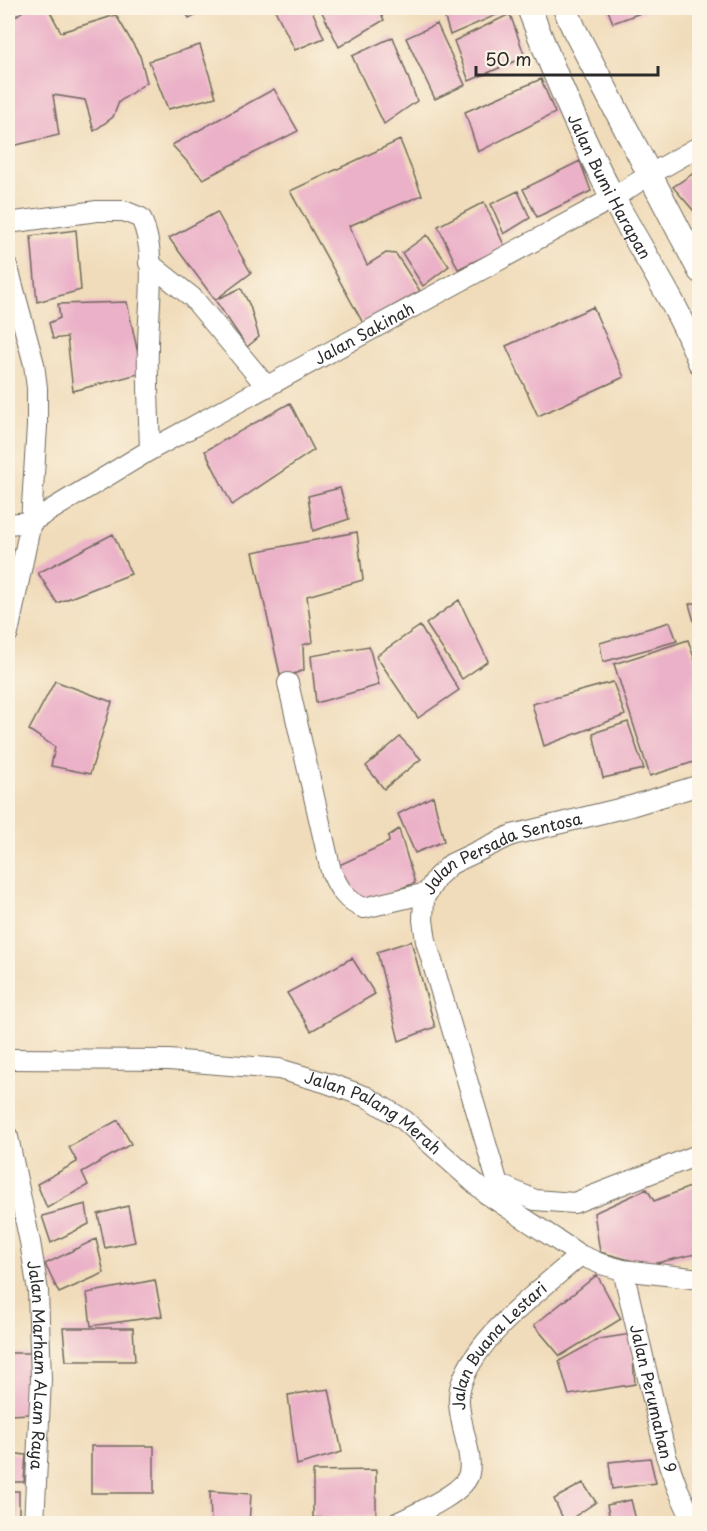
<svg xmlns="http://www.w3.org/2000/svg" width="707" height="1531" font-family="'Playpen Sans',sans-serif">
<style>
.building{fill:#ebb1c8}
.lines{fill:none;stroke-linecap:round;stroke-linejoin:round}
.minor-casing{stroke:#70695d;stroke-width:22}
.tertiary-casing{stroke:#70695d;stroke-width:26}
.minor{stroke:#fff;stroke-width:20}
.tertiary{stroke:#fff;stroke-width:24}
.labels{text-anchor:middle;stroke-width:6;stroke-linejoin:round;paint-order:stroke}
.street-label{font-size:16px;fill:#2b2b2b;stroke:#fcf5e5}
</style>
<rect width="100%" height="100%" fill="#fcf5e5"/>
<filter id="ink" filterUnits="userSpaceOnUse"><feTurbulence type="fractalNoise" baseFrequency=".0167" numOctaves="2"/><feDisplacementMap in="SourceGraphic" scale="12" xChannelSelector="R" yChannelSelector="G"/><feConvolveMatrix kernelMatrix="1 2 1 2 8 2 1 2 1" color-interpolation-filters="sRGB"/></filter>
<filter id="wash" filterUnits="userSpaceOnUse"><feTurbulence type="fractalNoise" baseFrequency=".008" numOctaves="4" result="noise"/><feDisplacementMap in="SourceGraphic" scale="24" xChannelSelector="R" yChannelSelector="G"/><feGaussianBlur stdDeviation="1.35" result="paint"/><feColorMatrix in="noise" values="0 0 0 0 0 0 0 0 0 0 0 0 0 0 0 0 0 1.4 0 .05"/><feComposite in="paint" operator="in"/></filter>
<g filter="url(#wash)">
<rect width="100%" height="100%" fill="#f0dcba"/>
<g id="blocks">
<!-- building -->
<path class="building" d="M27 8H48L61 32 116 15 140 56 147 82 119 102 113 117 94 131 85 100 53 95 59 135 8 147V22Z
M183 8H212L189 18Z
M274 8H311L324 38 295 50Z
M320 8H378L384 20 339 47Z
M442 8H507L508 10 450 35Z
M607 8H654L613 23Z
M510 14 525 57 469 81 454 41Z
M437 24 465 85 435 99 406 38Z
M393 37 417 101 384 124 352 56Z
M200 45 216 97 168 109 149 61Z
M541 79 555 113 478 152 465 112Z
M274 89 298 131 203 179 172 145Z
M400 140 422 195 349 226 367 265 386 253 396 254 420 291 363 323 290 191Z
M580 161 591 191 537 217 523 189Z
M700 169V218L673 187Z
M518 191 530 218 504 234 491 204Z
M484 202 505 247 458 269 438 226Z
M217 212 251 273 215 300 169 238Z
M76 230 81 290 37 302 31 236Z
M427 235 449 266 423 286 402 253Z
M241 288 250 306 259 337 247 347 215 300Z
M127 302 142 373 73 391 67 337 53 339 49 323 60 318 58 304Z
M593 307 624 377 538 416 506 346Z
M290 403 314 450 232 505 205 451Z
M340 488 349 519 313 531 308 496Z
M357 532 363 580 307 596 313 642 303 645 304 670 281 679 253 552Z
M113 534 131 574 57 603 38 573Z
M459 600 488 661 462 679 426 624Z
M700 602V639H699L689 604Z
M670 622 677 641 603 662 600 643Z
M420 626 459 690 418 718 376 656Z
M688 640 700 675V760L650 776 614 664Z
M369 646 379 685 316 703 311 656Z
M55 681 112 702 90 774 51 766 55 747 29 730Z
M613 682 625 715 544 746 532 704Z
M628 722 644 769 603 778 593 733Z
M400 737 421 759 384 789 366 766Z
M433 796 444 841 415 853 398 814Z
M399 829 415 883 362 903 335 867 389 842 388 836Z
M411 941 435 1027 399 1041 377 952Z
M352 958 375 994 311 1031 287 993Z
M118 1120 131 1144 82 1172 88 1185 47 1208 37 1184 77 1162 69 1147Z
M700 1183V1253L648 1265 600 1252 594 1213 647 1189 654 1201Z
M86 1204 89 1224 51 1243 42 1216Z
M128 1206 135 1242 105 1248 98 1214Z
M96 1239 104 1273 59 1293 45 1264Z
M597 1275 621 1319 560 1356 534 1325Z
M155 1280 162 1316 91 1326 87 1293Z
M63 1328H133L135 1361H66Z
M631 1334 635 1384 569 1395 559 1361 599 1339Z
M8 1353H32V1414L8 1415Z
M329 1389 342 1452 297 1465 288 1395Z
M91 1446H154V1493H91Z
M8 1453 26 1455 24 1482H8Z
M650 1458 656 1483 612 1489 609 1462Z
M376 1470V1516L313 1518V1471Z
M583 1483 596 1502 565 1523 554 1499Z
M8 1491H19V1524H8Z
M210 1491 251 1494 249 1524H211Z
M631 1500 637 1524H611L607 1505Z"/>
</g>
</g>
<g filter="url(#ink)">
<use href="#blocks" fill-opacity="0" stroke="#70695d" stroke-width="1.5"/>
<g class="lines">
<!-- minor casing -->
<g class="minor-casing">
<g id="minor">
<path d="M8 223 97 211H124L141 218C158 256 148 307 148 348 147 382 149 416 150 450"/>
<path d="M149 263 193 298 267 387"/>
<path d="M8 268 34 364 37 388V426L31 522 8 633"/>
<path id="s1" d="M8 524 31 522 150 450 613 198 649 175 700 146"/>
<path d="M288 683 331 871C338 887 346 902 364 908L427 893"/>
<path id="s2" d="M8 1059 169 1060 279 1069 327 1083 367 1097 404 1120 487 1194 580 1255 601 1264 623 1270 700 1279"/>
<path id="s3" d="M8 1137 30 1242 38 1291 41 1379 34 1524"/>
<path d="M498 1184 535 1200 574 1203 700 1154"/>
<path id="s4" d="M487 1194 498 1184 426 941 423 920 424 898 437 877 451 864 512 835 631 806 700 785"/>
<path id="s5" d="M623 1270 666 1456 677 1487 694 1524"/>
<path id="s6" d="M395 1524C413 1515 466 1493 469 1473 472 1459 466 1442 463 1428 460 1413 456 1397 462 1382 479 1334 542 1289 580 1255"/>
</g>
</g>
<!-- tertiary casing -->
<g class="tertiary-casing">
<g id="tertiary">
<path id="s7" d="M529 8C554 73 581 138 614 200 642 252 679 307 700 362"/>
<path d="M565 8 575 31 700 271"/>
</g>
</g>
<!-- minor -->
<use href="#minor" class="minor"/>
<!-- tertiary -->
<use href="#tertiary" class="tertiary"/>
</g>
</g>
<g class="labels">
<!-- street labels -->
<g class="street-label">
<text dy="6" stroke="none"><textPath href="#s7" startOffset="196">Jalan Bumi Harapan</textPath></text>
<text dy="6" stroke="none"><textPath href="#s1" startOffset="406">Jalan Sakinah</textPath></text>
<text dy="6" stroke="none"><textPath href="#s4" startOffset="406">Jalan Persada Sentosa</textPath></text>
<text dy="6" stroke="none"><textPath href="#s2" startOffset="376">Jalan Palang Merah</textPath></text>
<text dy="6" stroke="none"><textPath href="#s6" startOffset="234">Jalan Buana Lestari</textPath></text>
<text dy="6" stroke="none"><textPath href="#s3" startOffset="231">Jalan Marham ALam Raya</textPath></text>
<text dy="6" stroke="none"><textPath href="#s5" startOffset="132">Jalan Perumahan 9</textPath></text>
</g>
</g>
<!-- margin -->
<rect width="707" height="1531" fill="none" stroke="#fcf5e5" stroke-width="30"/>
<!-- scale -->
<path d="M476 66v9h182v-9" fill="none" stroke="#2b2b2b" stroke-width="3"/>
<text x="485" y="66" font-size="18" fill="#2b2b2b" stroke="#fcf5e5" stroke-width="4.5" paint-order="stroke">50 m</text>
</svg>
